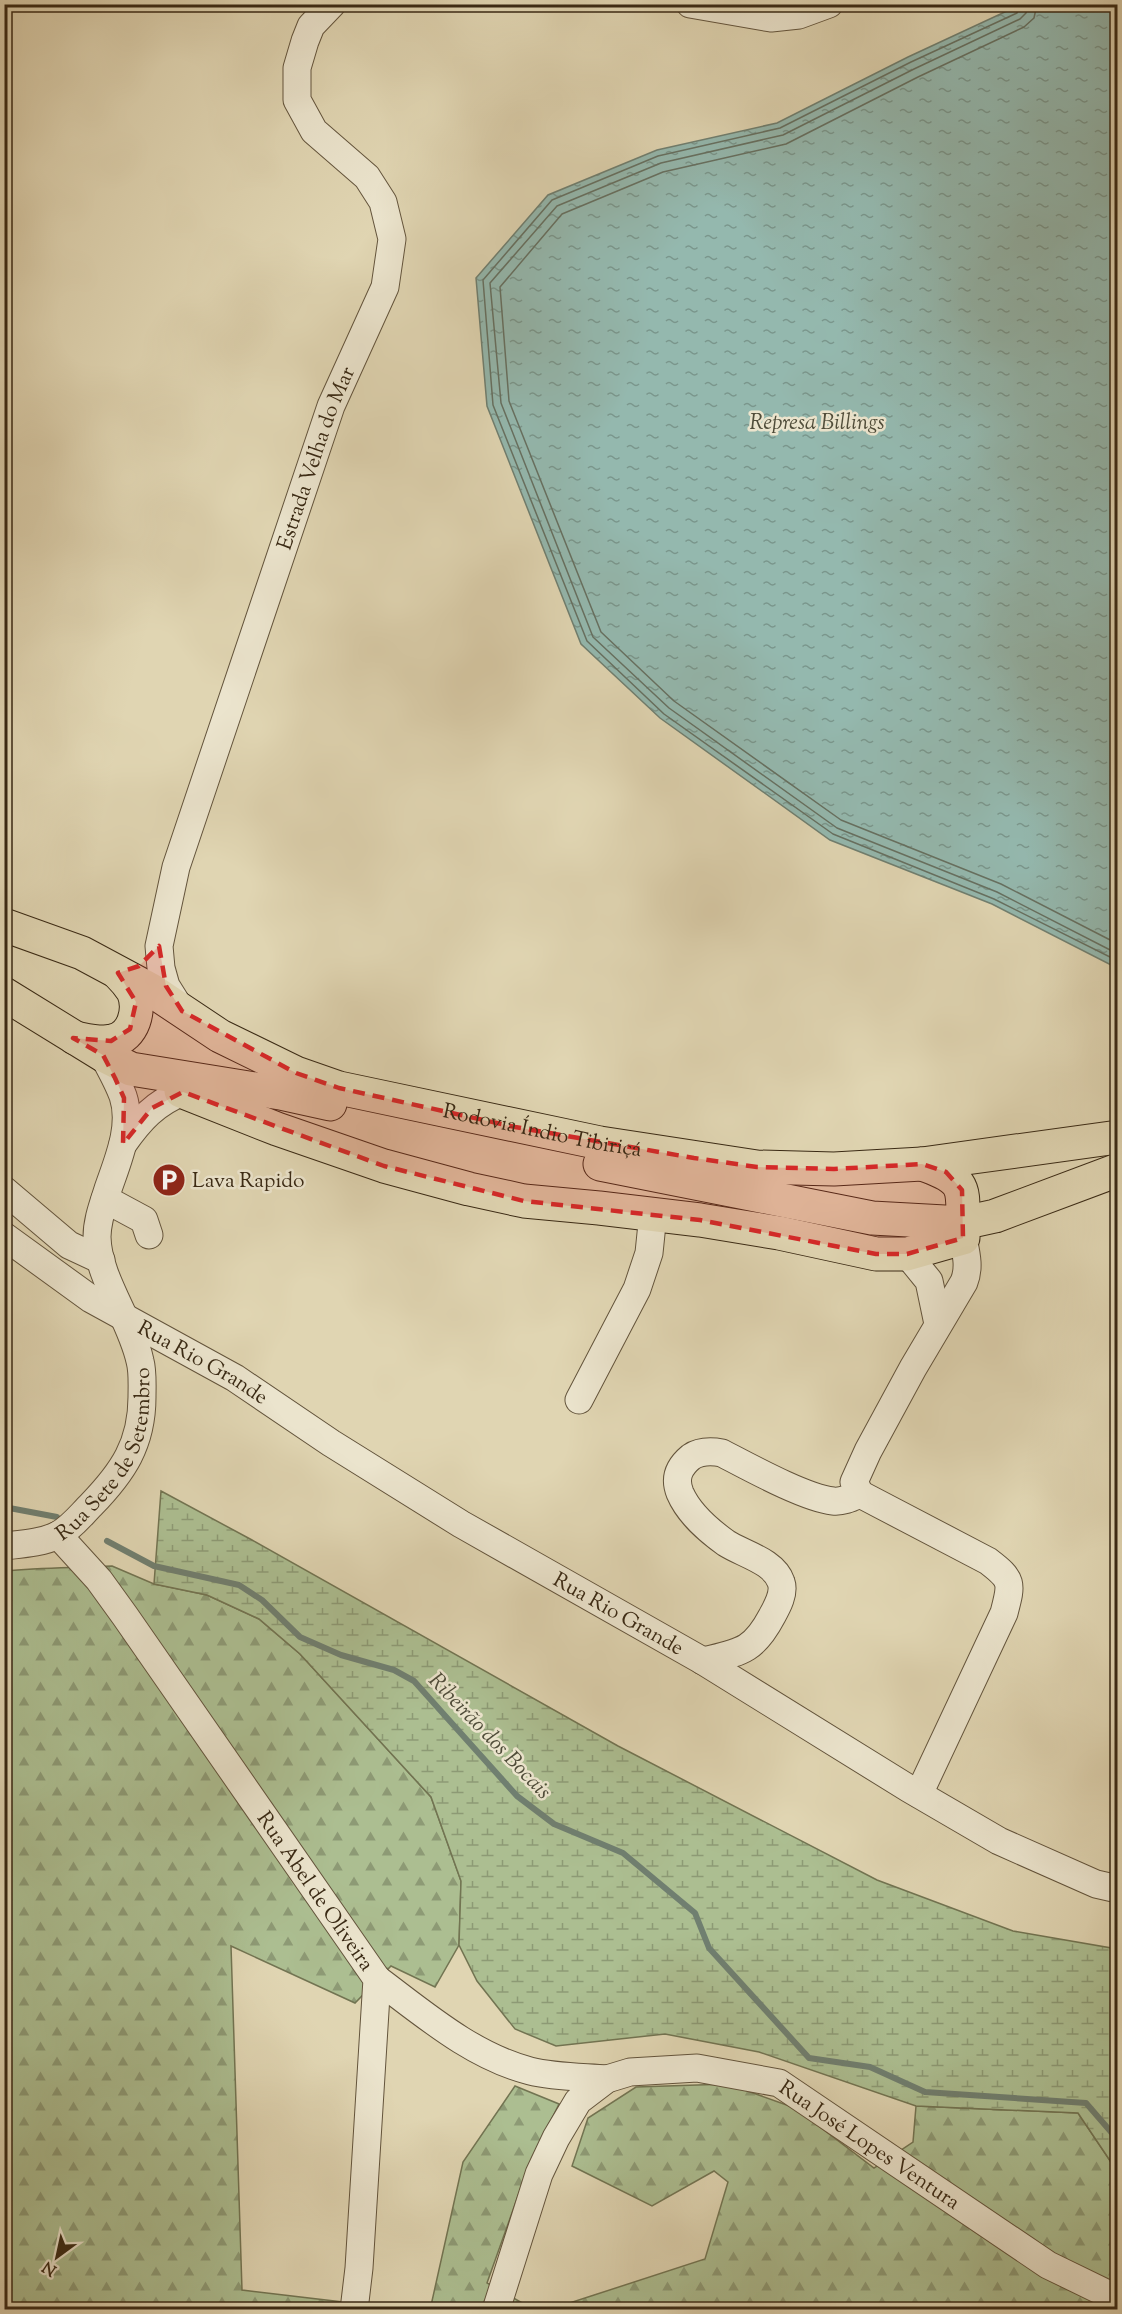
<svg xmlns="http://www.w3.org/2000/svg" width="1122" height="2314" font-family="'Sorts Mill Goudy',serif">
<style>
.forest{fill:url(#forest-firs);stroke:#727452;stroke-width:1.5}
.wetland{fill:url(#wetland-marsh);stroke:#727452;stroke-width:1.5}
.water{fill:url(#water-ripples);stroke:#707f70;stroke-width:1.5}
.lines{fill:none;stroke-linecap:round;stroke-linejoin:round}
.shore{stroke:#667061;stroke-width:1.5}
.stream{stroke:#707f70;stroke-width:6}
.minor-casing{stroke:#63543c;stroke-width:29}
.highway-casing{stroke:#392914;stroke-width:35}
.minor{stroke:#ebe4cd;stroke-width:27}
.highway{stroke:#e0d5b2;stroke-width:33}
.marked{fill:#d62828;fill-opacity:0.2;stroke:#d62828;stroke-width:4.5;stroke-dasharray:12 8;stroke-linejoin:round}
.labels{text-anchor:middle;stroke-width:5;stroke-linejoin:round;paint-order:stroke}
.street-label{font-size:21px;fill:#392914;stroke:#ebe4cd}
.poi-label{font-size:21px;fill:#392914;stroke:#ebe4cd;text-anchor:start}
.water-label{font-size:22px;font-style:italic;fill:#504d3a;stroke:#ebe4cd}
</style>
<defs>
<pattern id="forest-firs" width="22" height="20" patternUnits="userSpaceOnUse" patternTransform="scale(1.5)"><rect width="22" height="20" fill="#acbe91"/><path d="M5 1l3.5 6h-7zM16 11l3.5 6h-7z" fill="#8d9a75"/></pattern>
<pattern id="wetland-marsh" width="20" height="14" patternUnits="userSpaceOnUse" patternTransform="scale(1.5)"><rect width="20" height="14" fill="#acbe91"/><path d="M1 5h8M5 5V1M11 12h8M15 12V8" fill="none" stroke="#8d9a75"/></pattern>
<pattern id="water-ripples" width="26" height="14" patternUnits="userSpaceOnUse" patternTransform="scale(1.5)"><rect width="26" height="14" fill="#94b8ae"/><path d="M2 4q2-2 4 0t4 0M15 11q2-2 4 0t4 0" fill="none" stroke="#7a968c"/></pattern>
</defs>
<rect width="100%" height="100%" fill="#e0d5b2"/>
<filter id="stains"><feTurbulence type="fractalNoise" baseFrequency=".00333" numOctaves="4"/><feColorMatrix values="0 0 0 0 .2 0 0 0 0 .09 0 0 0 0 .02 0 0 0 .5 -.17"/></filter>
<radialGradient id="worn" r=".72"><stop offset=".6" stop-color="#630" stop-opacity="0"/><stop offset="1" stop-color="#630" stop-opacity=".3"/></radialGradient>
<!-- forest -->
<path class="forest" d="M112 1566 154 1584 207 1595 259 1619 300 1654 431 1797 461 1881 459 1945 435 1987 391 1966 355 2003 231 1946 242 2290 368 2305 369 2309 5 2310V1571C41 1567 76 1568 112 1566Z
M728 2084 795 2108 874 2168 913 2142 916 2106 1078 2113 1117 2171V2309L548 2310 705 2259 728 2182 714 2171 652 2206 572 2166 588 2118 636 2087Z
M515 2086 559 2104 529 2165 487 2283 533 2309 430 2310 463 2162Z"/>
<!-- wetland -->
<path class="wetland" d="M161 1491 252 1540 618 1746 877 1880 1013 1931 1117 1949V2171L1078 2113 916 2106 759 2052 665 2034 556 2046 515 2029 477 1981 459 1945 461 1881 431 1797 300 1654 259 1619 207 1595 154 1584Z"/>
<!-- water -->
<path class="water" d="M1020 5H1117V968L992 904 830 840 660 718 581 644 487 406 476 278 548 195 657 150 777 123 908 57Z"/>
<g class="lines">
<!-- shore -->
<path class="shore" d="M1021 4 1017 13 911 62 780 128 658 156 552 200 483 280 493 405 587 641 664 714 833 834 994 899 1118 961
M1028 4 1026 13 1020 19 914 69 783 135 661 163 557 206 490 283 501 403 593 637 669 708 837 828 997 892 1118 954
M1037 4 1034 18 1024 27 918 77 786 144 663 172 562 214 500 287 509 401 601 632 674 701 841 820 1001 884 1118 944"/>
<!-- stream -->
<path class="stream" d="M4 1507 57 1517
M107 1541 154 1566 239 1585 262 1600 300 1637 341 1655 394 1670 414 1681 517 1796 554 1824 623 1853 695 1913 709 1948 809 2058 870 2067 925 2092 1086 2103 1118 2140"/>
<!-- minor casing -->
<g class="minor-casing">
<g id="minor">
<path d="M690 4 771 18 799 15 829 4"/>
<path id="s1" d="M181 1010 166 986 161 968 159 946 176 867 331 406 385 287 392 239 383 202 367 177 314 131 297 100V68L305 41 311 26 332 4"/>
<path d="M123 1144C140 1120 155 1103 183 1092"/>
<path d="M4 1190 69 1245 101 1260"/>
<path d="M105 1199 144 1220 149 1235"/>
<path id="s2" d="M4 1236 91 1299 235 1378 331 1443 461 1524 703 1661 908 1788 999 1841 1096 1884 1118 1889"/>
<path d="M907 1254 929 1281 938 1324"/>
<path d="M579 1400 637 1289 649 1253 653 1214"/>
<path id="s3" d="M58 1535 99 1580 125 1616 377 1979 359 2268 354 2310"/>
<path id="s4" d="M4 1546C22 1544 42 1543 58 1535 71 1528 81 1515 91 1505 123 1472 142 1444 142 1397 142 1386 143 1372 140 1361 131 1319 98 1279 97 1237 97 1220 103 1205 108 1189 118 1160 133 1126 123 1096 118 1082 110 1068 103 1055"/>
<path d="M703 1661C740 1652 753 1652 772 1616 777 1607 785 1593 781 1582 774 1561 743 1554 726 1543 708 1530 689 1514 680 1493 674 1478 679 1467 691 1457 700 1451 711 1451 722 1453 749 1467 805 1498 833 1501 843 1502 851 1498 860 1494"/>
<path d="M919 1794 1004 1613C1012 1583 1013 1580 988 1561L860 1494 854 1482 868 1451 913 1368 964 1282C970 1267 966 1253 963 1238"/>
<path d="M377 1979C424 2014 472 2056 530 2071 554 2077 582 2077 607 2079"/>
<path id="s5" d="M496 2310 539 2174 556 2138 578 2101 607 2079 630 2072 697 2068 779 2083 1048 2265 1118 2299"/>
</g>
</g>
<!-- highway casing -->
<g class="highway-casing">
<g id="highway">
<path id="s6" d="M4 925 82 953 151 990 220 1036 296 1073 339 1088 600 1143 757 1167 834 1169 922 1164 1118 1137"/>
<path d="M4 994 103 1055 131 1069 280 1093 330 1104"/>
<path d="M75 1038C86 1040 101 1044 112 1041 134 1037 141 1009 133 991 129 985 123 978 118 973"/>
<path d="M181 1091 277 1129 384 1166 469 1189 524 1201 599 1208 700 1220 779 1233 876 1254H907L963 1238C961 1190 973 1182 922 1164"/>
<path d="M600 1164 872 1218 963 1223 995 1216 1118 1170"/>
</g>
</g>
<!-- minor -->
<use href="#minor" class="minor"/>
<!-- highway -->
<use href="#highway" class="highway"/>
</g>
<!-- marked area -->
<path class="marked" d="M159 946 166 986 182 1011 296 1073 339 1088 515 1127 694 1158 757 1167 834 1169 922 1164 946 1172 962 1190 963 1238 907 1254H876L700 1220 524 1201 384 1166 183 1092 152 1108 123 1144 124 1098 115 1078 103 1055 73 1038 111 1041 130 1029 136 1002 118 973 139 966Z"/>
<!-- icons -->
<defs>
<g id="parking-disc" transform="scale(1.725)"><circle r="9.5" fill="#8f2418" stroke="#ebe4cd"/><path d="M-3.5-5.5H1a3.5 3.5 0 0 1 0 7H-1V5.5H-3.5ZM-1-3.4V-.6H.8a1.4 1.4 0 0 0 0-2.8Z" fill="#fff"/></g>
</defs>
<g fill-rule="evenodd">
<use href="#parking-disc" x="169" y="1180"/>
</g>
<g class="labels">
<!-- street labels -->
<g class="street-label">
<text dy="7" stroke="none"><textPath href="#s1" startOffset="582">Estrada Velha do Mar</textPath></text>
<text dy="7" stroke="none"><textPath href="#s6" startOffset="582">Rodovia Índio Tibiriçá</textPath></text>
<text dy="7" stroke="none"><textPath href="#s2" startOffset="236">Rua Rio Grande</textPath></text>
<text dy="7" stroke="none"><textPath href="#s4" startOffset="154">Rua Sete de Setembro</textPath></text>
<text dy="7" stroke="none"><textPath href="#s2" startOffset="722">Rua Rio Grande</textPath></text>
<text dy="7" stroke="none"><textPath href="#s3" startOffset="440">Rua Abel de Oliveira</textPath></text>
<text dy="7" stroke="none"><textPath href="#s5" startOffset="546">Rua José Lopes Ventura</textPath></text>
</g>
<!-- poi labels -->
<g class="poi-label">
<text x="192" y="1187">Lava Rapido</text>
</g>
<!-- water labels -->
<g class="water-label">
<text x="817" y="429">Represa Billings</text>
<text transform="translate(491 1735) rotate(46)" y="8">Ribeirão dos Bocais</text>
</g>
</g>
<!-- margin -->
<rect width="1122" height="2314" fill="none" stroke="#e0d5b2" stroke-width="24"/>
<rect x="6" y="6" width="1110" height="2302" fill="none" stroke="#392914" stroke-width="3"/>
<rect x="12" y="12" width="1098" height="2290" fill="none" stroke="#392914" stroke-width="1.5"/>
<!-- north arrow -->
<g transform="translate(57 2257) rotate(213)" stroke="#ebe4cd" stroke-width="4.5" paint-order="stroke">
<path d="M0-4.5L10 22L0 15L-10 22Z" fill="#392914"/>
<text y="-9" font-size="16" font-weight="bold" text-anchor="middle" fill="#392914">N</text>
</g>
<rect width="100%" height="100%" filter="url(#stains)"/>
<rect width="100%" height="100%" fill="url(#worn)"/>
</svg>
